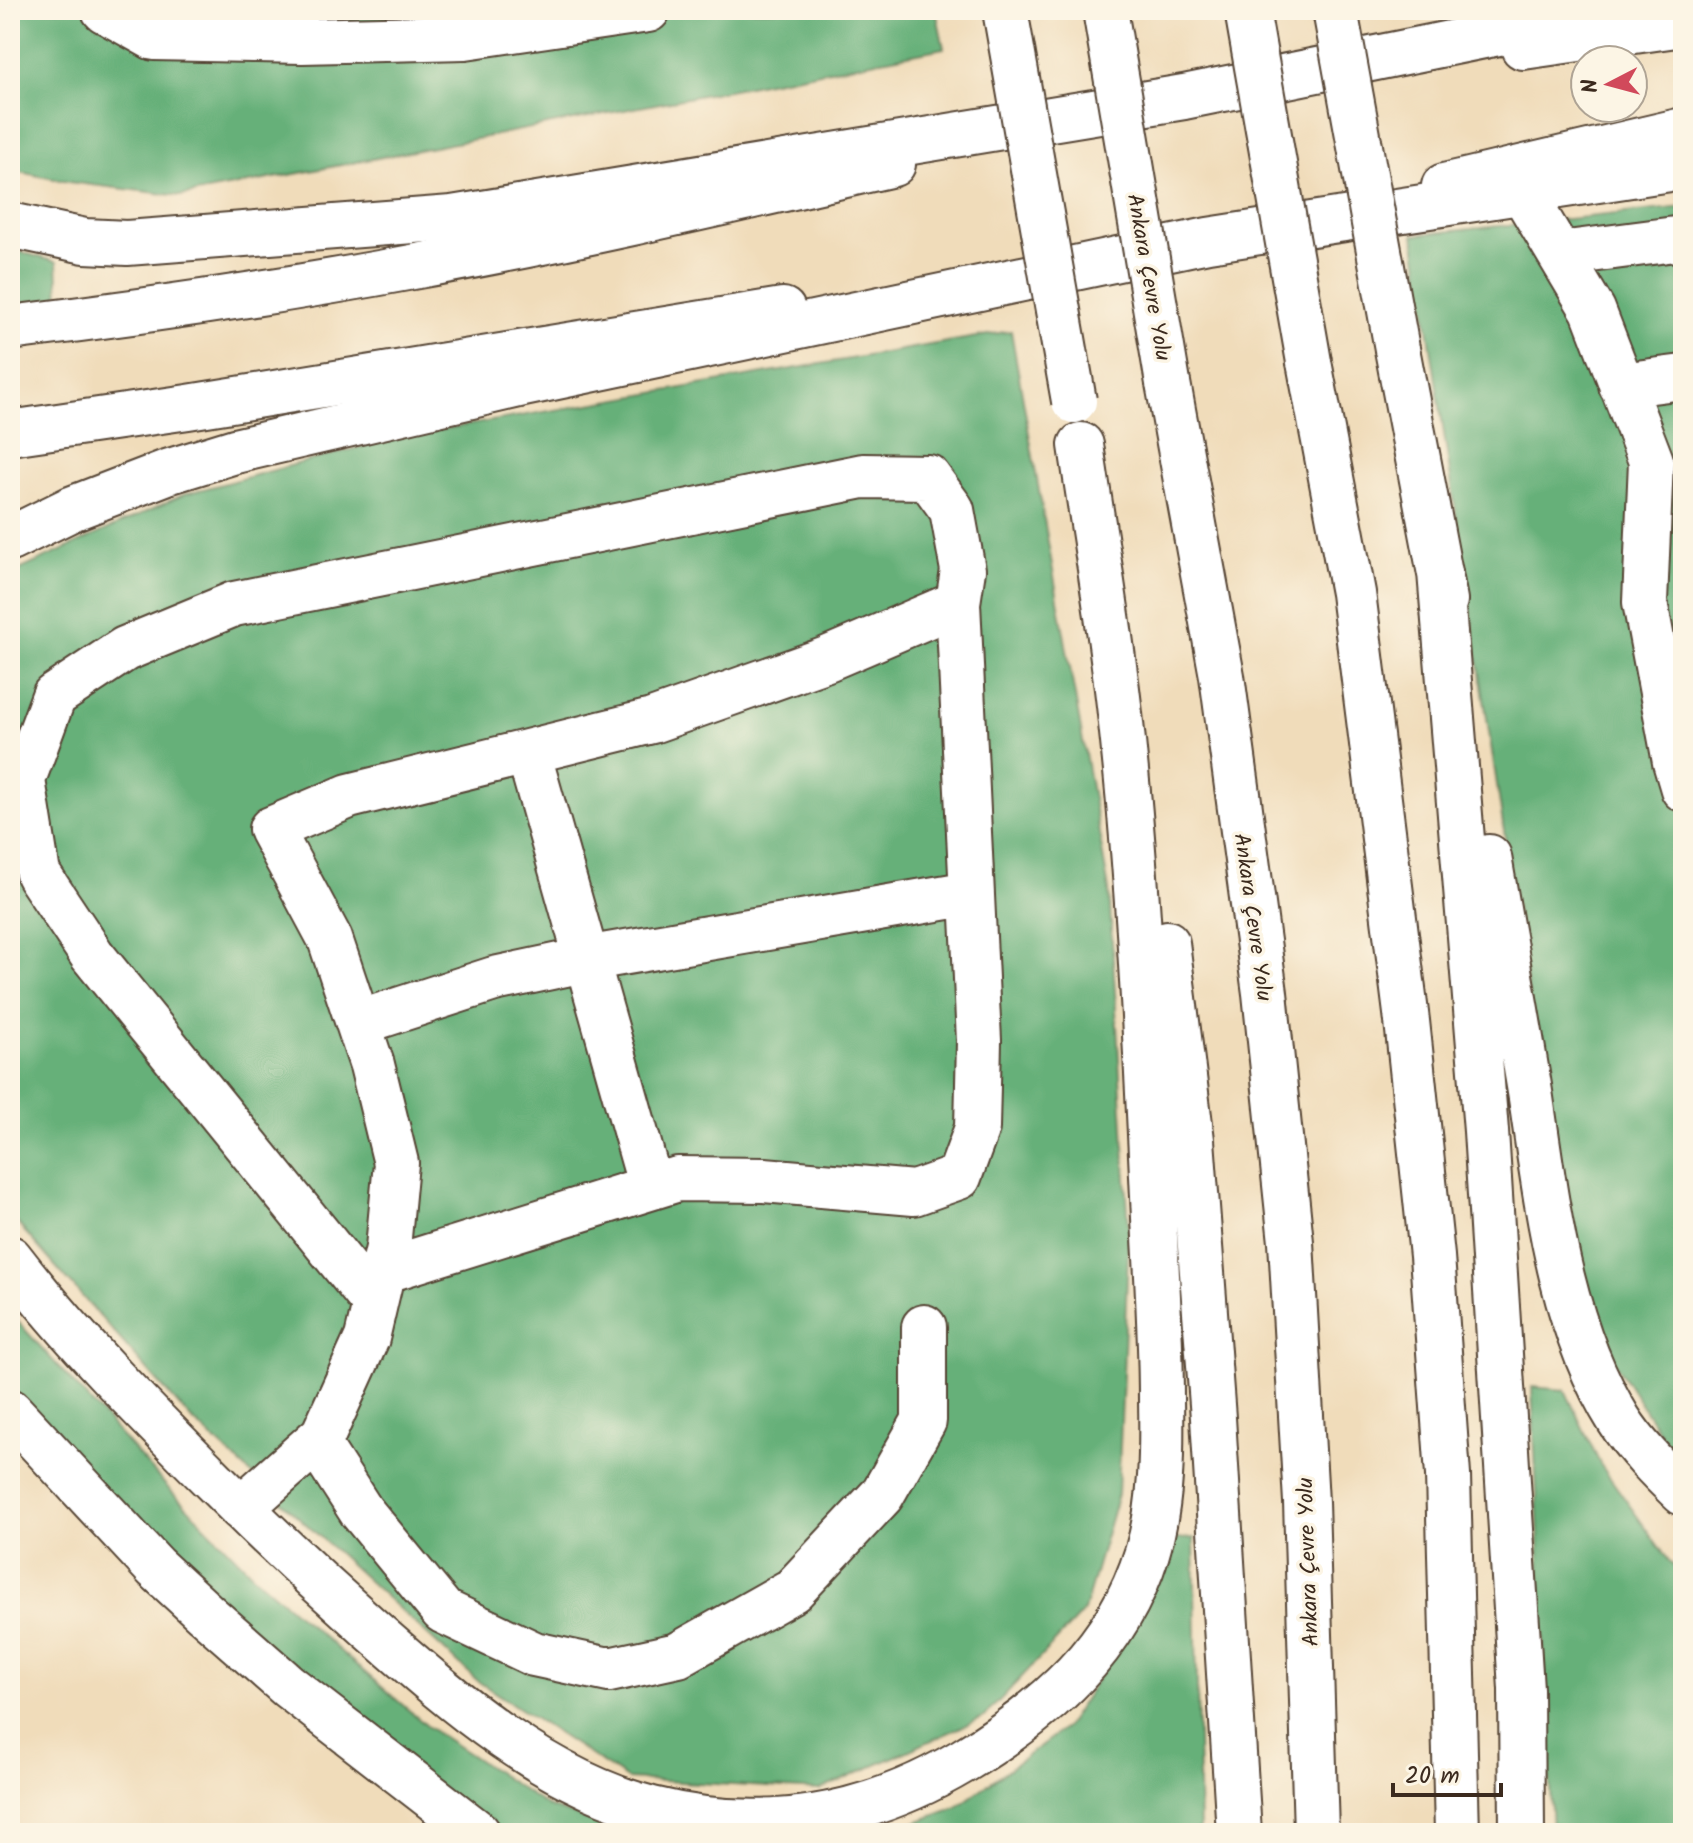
<svg xmlns="http://www.w3.org/2000/svg" width="1693" height="1843" font-family="Kalam,sans-serif">
<style>
.forest{fill:#66b079;stroke:#506d4c;stroke-width:2}
.lines{fill:none;stroke-linecap:round;stroke-linejoin:round}
.minor-casing{stroke:#564535;stroke-width:48}
.major-casing{stroke:#564535;stroke-width:48}
.highway-casing{stroke:#564535;stroke-width:48}
.minor{stroke:#fff;stroke-width:44}
.major{stroke:#fff;stroke-width:44}
.highway{stroke:#fff;stroke-width:44}
.highway-bridge-casing{stroke:#564535;stroke-width:48;stroke-linecap:butt}
.highway-bridge{stroke:#fff;stroke-width:44}
.labels{text-anchor:middle;stroke-width:7;stroke-linejoin:round;paint-order:stroke}
.street-label{font-size:22px;fill:#3b2a1e;stroke:#fcf5e5}
</style>
<rect width="100%" height="100%" fill="#fcf5e5"/>
<filter id="ink" filterUnits="userSpaceOnUse"><feTurbulence type="fractalNoise" baseFrequency=".0125" numOctaves="2"/><feDisplacementMap in="SourceGraphic" scale="16" xChannelSelector="R" yChannelSelector="G"/><feConvolveMatrix kernelMatrix="1 2 1 2 8 2 1 2 1" color-interpolation-filters="sRGB"/></filter>
<filter id="wash" filterUnits="userSpaceOnUse"><feTurbulence type="fractalNoise" baseFrequency=".006" numOctaves="4" result="noise"/><feDisplacementMap in="SourceGraphic" scale="32" xChannelSelector="R" yChannelSelector="G"/><feGaussianBlur stdDeviation="1.8" result="paint"/><feColorMatrix in="noise" values="0 0 0 0 0 0 0 0 0 0 0 0 0 0 0 0 0 1.4 0 .05"/><feComposite in="paint" operator="in"/></filter>
<g filter="url(#wash)">
<rect width="100%" height="100%" fill="#f0dcba"/>
<!-- forest -->
<path class="forest" d="M10 10H936L944 48 181 196 68 182 10 170Z
M1683 207V1458L1666 1443 1592 1327 1542 1083 1414 235Z
M10 249 57 262 59 300 10 303Z
M1011 331 1109 890 1129 1230 1118 1494 1084 1611 984 1717 820 1790 627 1779 479 1682 190 1418 10 1215V579L19 570 185 494 394 438Z
M10 1313 168 1488 260 1582 427 1726 547 1806 625 1833H492L176 1572 10 1394Z
M1532 1387 1565 1390 1600 1464 1672 1565 1683 1571V1833H1552Z
M1194 1538 1200 1833H887L957 1807 1066 1727 1124 1638 1161 1540Z"/>
</g>
<g filter="url(#ink)">
<g class="lines">
<!-- minor casing -->
<g class="minor-casing">
<path id="minor" d="M104 10 154 38 302 41 465 37 648 10
M1522 191 1593 310 1651 461 1645 602 1675 762 1683 789
M1560 254 1683 238
M1621 385 1683 377
M528 752 651 1187
M358 1023 494 979 603 956 971 893
M383 1271 678 1179 764 1180 914 1193 959 1177 977 1128 979 1041 958 603
M316 1441 361 1511 443 1611 534 1654 609 1670 678 1655 793 1590 882 1495 924 1421V1327
M241 1508 323 1435 367 1338 388 1248 396 1163 372 1065 330 939 271 829 349 796 652 721 827 659 958 603 963 570 952 510 928 477 863 476 234 604 125 649 54 696 23 780 38 874 92 955 375 1304"/>
</g>
<!-- major casing -->
<g class="major-casing">
<path id="major" d="M1523 47 1683 24
M1444 186 1683 130
M10 328C147 311 283 291 418 266 578 237 736 200 893 164
M10 433 188 407 783 310"/>
</g>
<!-- highway casing -->
<g class="highway-casing">
<path id="highway" d="M10 225 85 241 127 243 452 218 1184 97 1612 10
M1397 349 1445 600
M1309 362 1353 593 1407 1021 1432 1256 1448 1475 1457 1833
M1168 383 1222 676 1265 993 1291 1242 1306 1502 1316 1833
M10 539 71 509 167 472 235 451 523 384 1208 240 1683 167
M1440 572 1486 1131 1521 1689 1522 1833
M1489 857C1503 938 1518 1018 1531 1098 1547 1206 1560 1325 1619 1420 1636 1447 1660 1471 1683 1493
M1167 943 1192 1140 1213 1418 1239 1833
M10 1258C73 1340 147 1414 220 1487 269 1536 319 1583 371 1629 453 1701 543 1781 652 1809 763 1837 866 1819 963 1761 1047 1710 1117 1650 1147 1553 1162 1503 1162 1451 1161 1399 1161 1338 1157 1278 1154 1218 1146 1050 1139 881 1120 714 1110 624 1094 534 1081 445
M10 1411 155 1567 205 1613 288 1686 478 1833"/>
</g>
<!-- minor -->
<use href="#minor" class="minor"/>
<!-- major -->
<use href="#major" class="major"/>
<!-- highway -->
<use href="#highway" class="highway"/>
<!-- highway-bridge casing -->
<g class="highway-bridge-casing">
<path id="highway-bridge" d="M1005 10 1074 401
M1105 10 1168 383
M1247 10 1309 362
M1335 10 1397 349"/>
</g>
<!-- highway-bridge -->
<use href="#highway-bridge" class="highway-bridge"/>
</g>
</g>
<g class="labels">
<!-- street labels -->
<g class="street-label">
<text transform="translate(1150 277) rotate(80)" y="8">Ankara Çevre Yolu</text>
<text transform="translate(1254 917) rotate(82)" y="8">Ankara Çevre Yolu</text>
<text transform="translate(1307 1562) rotate(-92)" y="8">Ankara Çevre Yolu</text>
</g>
</g>
<!-- margin -->
<rect width="1693" height="1843" fill="none" stroke="#fcf5e5" stroke-width="40"/>
<!-- north arrow -->
<g transform="translate(1609 84) rotate(264)"><circle r="38" fill="#fcf5e5" stroke="#afa495" stroke-width="2"/>
<path d="M0-6L14 30L0 20L-14 30Z" fill="#d1495b"/>
<text y="-12" font-size="22" font-weight="bold" text-anchor="middle" fill="#3b2a1e">N</text>
</g>
<!-- scale -->
<path d="M1393 1783v12h108v-12" fill="none" stroke="#3b2a1e" stroke-width="4"/>
<text x="1405" y="1783" font-size="24" fill="#3b2a1e" stroke="#fcf5e5" stroke-width="6" paint-order="stroke">20 m</text>
</svg>
